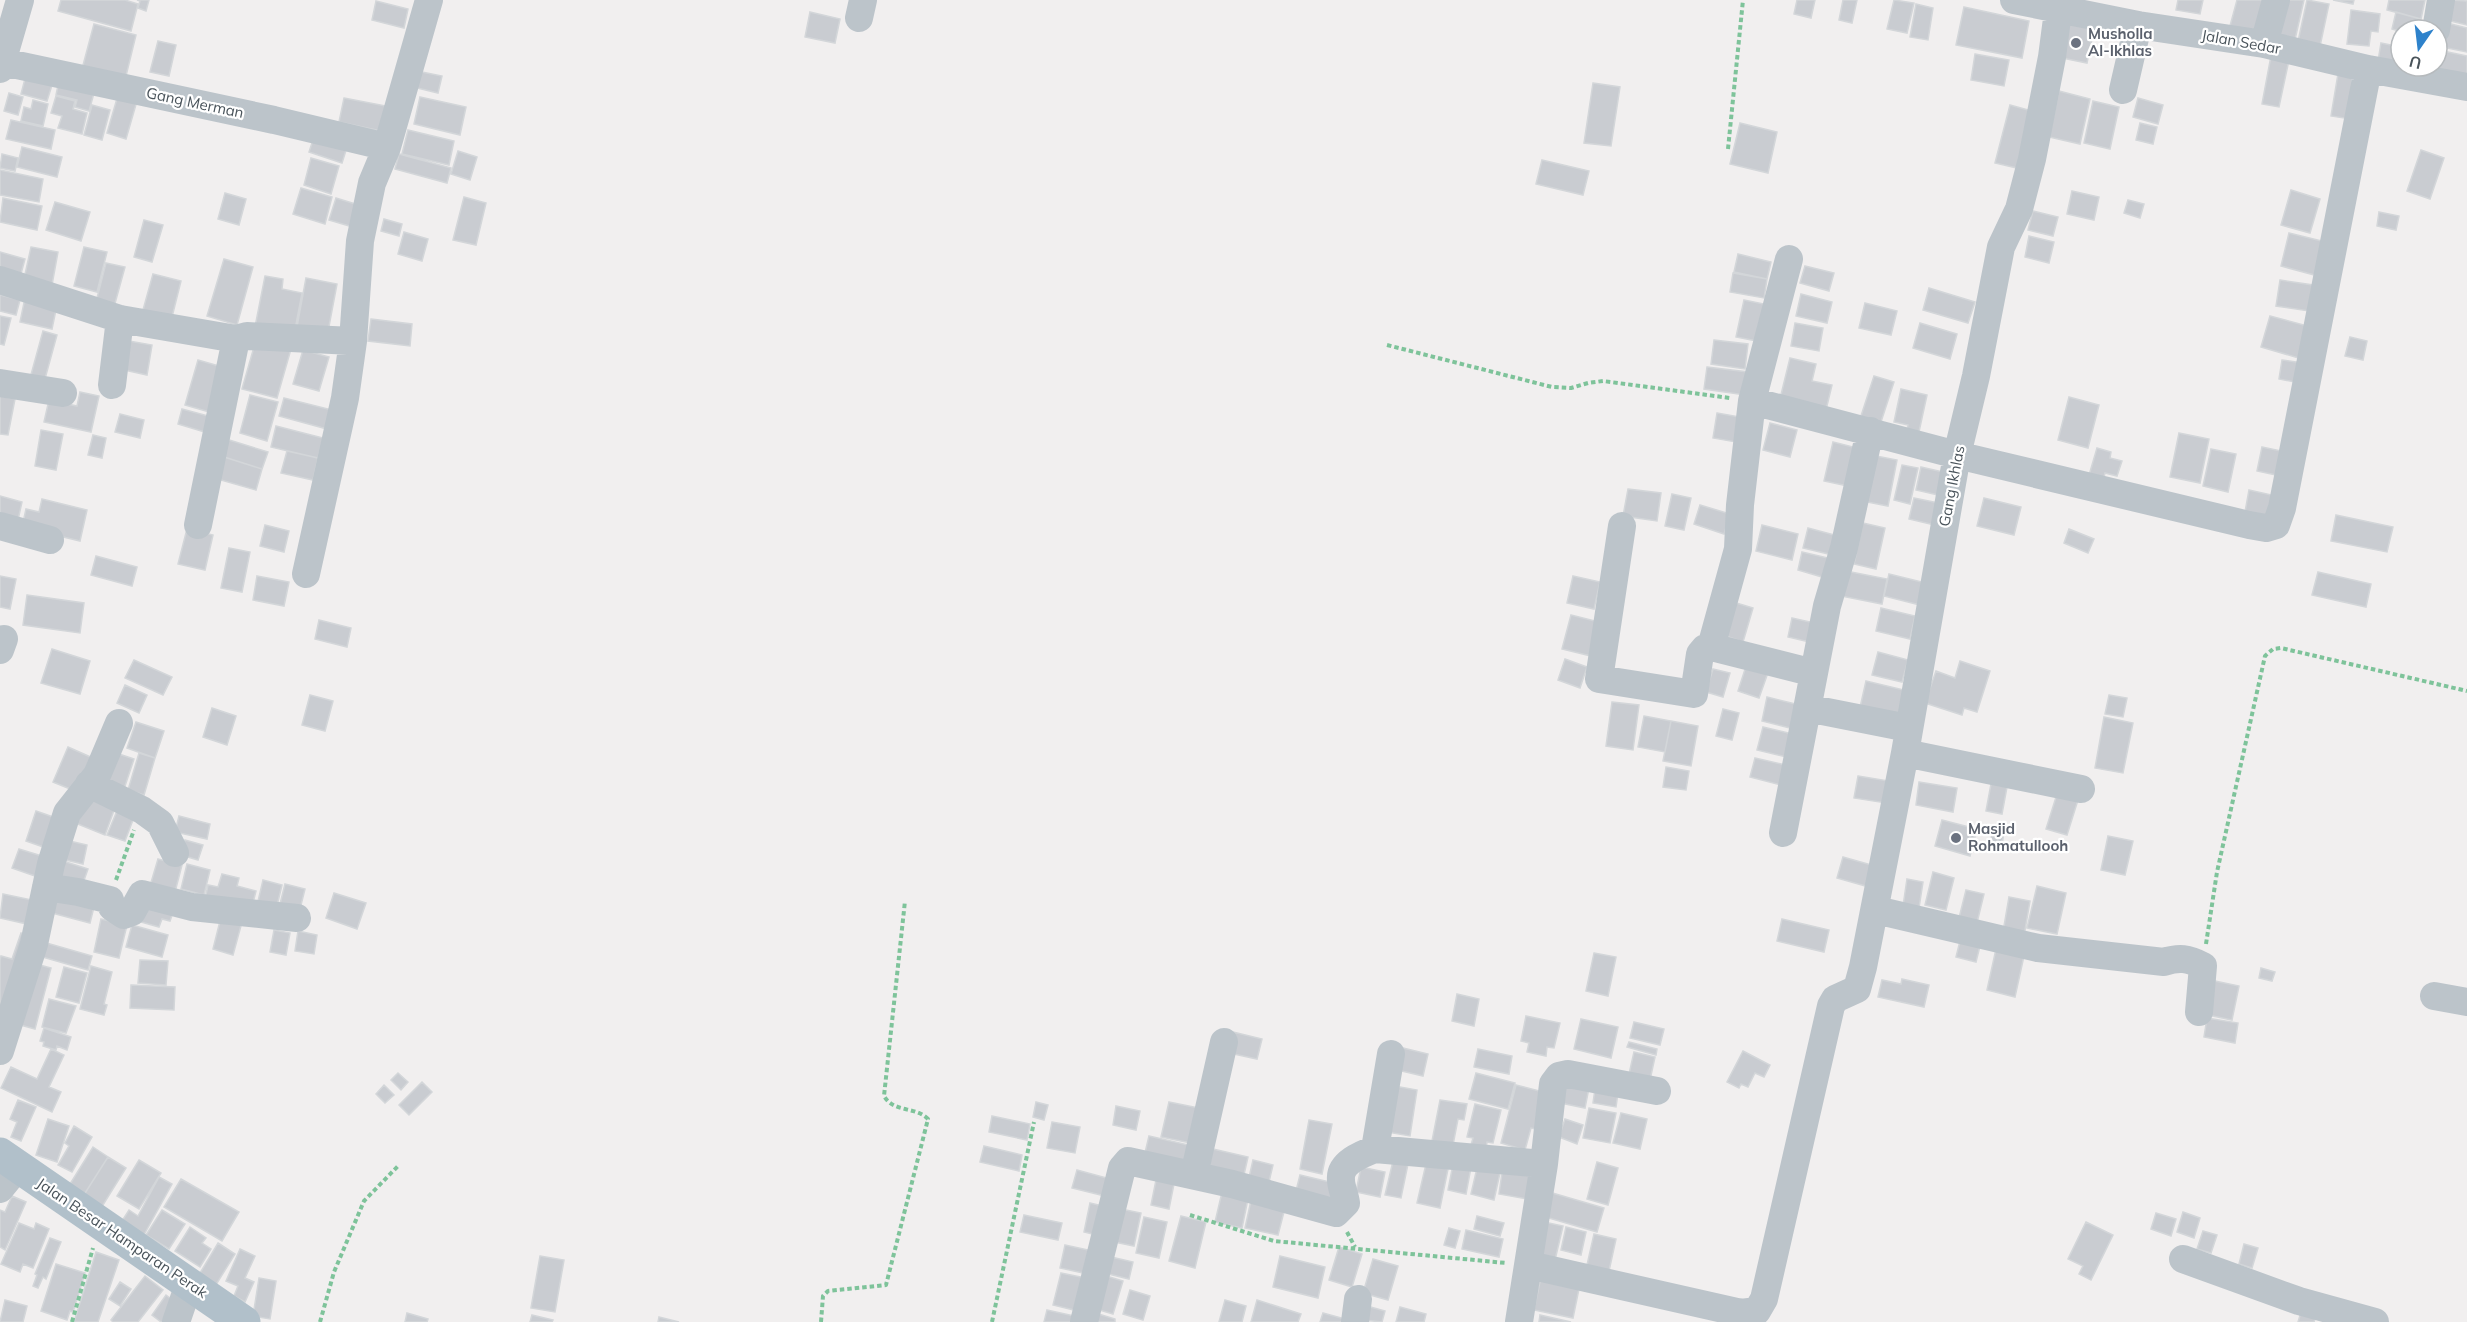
<svg xmlns="http://www.w3.org/2000/svg" width="2467" height="1322" font-family="Mulish,sans-serif">
<style>
.building{fill:#c9ccd1;stroke:#d3d6d9;stroke-width:1.5}
.lines{fill:none;stroke-linecap:round;stroke-linejoin:round}
.path{stroke:#7ec39a;stroke-width:4;stroke-dasharray:4.5 3;stroke-linecap:butt}
.minor{stroke:#bcc4ca;stroke-width:28}
.major{stroke:#b1c0ca;stroke-width:33}
.worship-dot{fill:#6b7280;stroke:#fff;stroke-width:2}
.labels{text-anchor:middle;stroke-width:4.5;stroke-linejoin:round;paint-order:stroke}
.worship-label{font-size:15px;font-weight:bold;fill:#5b616d;stroke:#fff;text-anchor:start}
.street-label{font-size:15px;fill:#49535a;stroke:#fff}
</style>
<rect width="100%" height="100%" fill="#f1efef"/>
<!-- building -->
<path class="building" d="M61 0H125L138 4 131 31 58 11Z
M137 0H149L146 11 138 8 140 1Z
M1797 0H1815L1811 18 1794 14Z
M1843 0H1857L1852 23 1839 20Z
M1894 0 1914 3 1907 33 1887 29Z
M2178 0H2203L2200 14 2176 10Z
M2237 0H2264L2256 33 2230 26Z
M2287 0H2304L2294 44 2278 40Z
M2307 0 2329 4 2319 51 2297 46Z
M2333 0H2354L2353 4Z
M2389 0H2425L2421 19 2387 10Z
M2451 0 2467 1V25L2446 20Z
M376 1 408 9 404 28 372 20Z
M1916 4 1933 8 1928 40 1910 37Z
M1964 7 2029 21 2022 58 1956 45Z
M2351 10 2380 14 2378 32 2371 31 2369 46 2347 44Z
M810 12 840 19 835 43 805 37Z
M2396 12 2421 19 2418 27 2428 30H2401V43L2396 42 2399 31 2392 29Z
M2065 22 2094 29 2087 63 2057 57Z
M2447 23 2467 28V52L2442 47Z
M94 24 136 35 125 80 82 69Z
M158 41 176 45 169 76 150 72Z
M2381 43 2401 47V66L2377 67Z
M2443 51 2467 56V85L2438 73Z
M1975 54 2009 60 2004 86 1971 80Z
M2271 56 2289 60 2279 107 2262 104Z
M417 71 442 76 438 93 413 87Z
M2338 74 2352 77 2350 119 2331 116Z
M26 75 53 82 47 101 21 94Z
M60 76 96 86 89 111 75 107 77 100 56 95Z
M1593 83 1620 87 1611 146 1584 143Z
M2059 91 2090 99 2080 144 2049 137Z
M9 93 23 97 18 115 4 111Z
M118 95 137 101 126 139 107 133Z
M56 96 75 101 73 109 87 113 82 134 58 128 62 116 51 113Z
M420 97 466 107 460 135 414 124Z
M344 98 386 106 381 131 339 122Z
M2138 98 2163 105 2158 124 2133 117Z
M33 100 48 104 43 126 21 121 24 107 31 109Z
M2093 101 2119 107 2110 149 2084 143Z
M92 105 110 110 102 140 84 135Z
M2010 105 2032 111 2017 168 1995 163Z
M11 120 55 130 51 149 6 139Z
M1740 123 1777 132 1768 173 1730 164Z
M2140 123 2157 127 2153 144 2136 140Z
M408 130 454 141 449 165 402 154Z
M316 131 349 141 342 163 309 152Z
M22 147 62 157 57 177 17 167Z
M2421 150 2444 158 2430 199 2407 191Z
M458 151 477 157 470 180 451 174Z
M2 154 18 158 15 171 0 168Z
M399 154 451 168 447 183 395 169Z
M311 158 339 166 331 194 304 185Z
M1542 160 1589 171 1583 195 1536 184Z
M0 170 43 179 39 202 0 195Z
M301 188 332 197 325 224 293 214Z
M2291 190 2320 199 2310 233 2281 225Z
M2072 191 2099 197 2094 220 2067 214Z
M225 193 246 199 239 225 218 219Z
M464 197 486 203 476 245 453 240Z
M3 198 42 206 37 230 0 222Z
M336 198 362 206 356 228 329 220Z
M2128 200 2144 204 2140 218 2124 213Z
M55 202 90 212 81 241 46 230Z
M2033 211 2058 217 2053 236 2028 230Z
M2379 212 2399 216 2396 230 2377 226Z
M384 219 402 224 399 236 381 231Z
M144 220 163 225 152 262 134 257Z
M404 232 428 239 422 261 398 254Z
M2289 233 2326 242 2318 276 2281 266Z
M2029 236 2054 242 2049 263 2025 257Z
M31 247 58 252 52 285 24 279Z
M84 247 107 252 97 292 74 286Z
M0 252 25 259 19 281 0 276Z
M1738 254 1771 262 1767 279 1734 272Z
M224 259 253 267 237 325 207 316Z
M106 263 125 267 114 307 96 302Z
M1805 266 1834 273 1829 291 1800 283Z
M1733 273 1767 279 1764 298 1730 292Z
M153 274 181 281 172 317 143 310Z
M265 276 283 279 282 289 302 293 294 335 255 327Z
M306 278 337 284 327 337 296 332Z
M2280 280 2313 285 2309 311 2276 306Z
M1929 288 1975 302 1968 323 1923 310Z
M1801 294 1832 302 1827 323 1796 316Z
M0 295 20 300 16 315 0 311Z
M25 298 57 305 52 329 20 322Z
M1744 300 1764 304 1757 341 1736 337Z
M1865 303 1897 311 1891 335 1859 328Z
M0 316 11 318 4 345 0 344Z
M2270 316 2311 327 2302 359 2261 347Z
M371 319 412 324 410 346 368 341Z
M1795 323 1823 328 1819 351 1791 346Z
M1920 323 1957 334 1950 359 1913 348Z
M43 331 57 335 43 386 29 382Z
M2350 337 2367 341 2363 360 2345 356Z
M256 340 291 349 277 398 242 389Z
M1714 340 1748 344 1745 369 1711 364Z
M129 341 152 345 147 375 124 370Z
M303 350 329 357 319 391 293 384Z
M1790 358 1816 364 1812 381 1832 385 1826 410 1778 407Z
M198 360 226 368 213 413 185 405Z
M2282 360 2310 364 2300 383 2279 379Z
M1707 367 1748 372 1745 395 1704 389Z
M1874 376 1894 382 1879 428 1859 422Z
M1901 389 1927 395 1917 441 1905 438 1908 425 1894 422Z
M80 392 99 396 91 432 44 422 49 400 77 406Z
M250 395 278 402 267 441 240 433Z
M0 396 15 399 8 435 0 434Z
M2069 397 2099 405 2088 448 2058 440Z
M284 398 332 410 327 429 279 416Z
M182 409 212 417 208 433 178 424Z
M1717 413 1740 417 1736 442 1713 438Z
M120 414 144 420 140 438 115 432Z
M1770 423 1797 430 1790 457 1763 450Z
M276 426 323 438 318 458 271 447Z
M41 430 63 434 56 470 35 466Z
M2179 433 2209 439 2200 483 2170 477Z
M93 435 106 438 102 458 88 455Z
M226 439 268 452 262 469 221 456Z
M1833 442 1857 448 1848 486 1824 481Z
M2262 447 2286 452 2281 476 2257 471Z
M2097 448 2111 452 2110 458 2122 461 2117 476 2105 473 2102 486 2087 482Z
M2211 449 2236 454 2228 492 2203 486Z
M287 451 318 458 313 480 281 473Z
M1871 455 1897 460 1888 506 1862 501Z
M221 456 262 469 256 490 214 478Z
M1902 465 1918 468 1910 504 1894 500Z
M1921 467 1952 474 1947 497 1916 490Z
M1628 489 1661 493 1657 521 1623 516Z
M2249 490 2276 496 2271 518 2245 512Z
M1672 494 1691 498 1684 530 1665 526Z
M0 496 22 502 18 520 0 516Z
M1914 498 1944 504 1939 526 1909 519Z
M1984 498 2021 507 2014 535 1977 526Z
M42 499 87 510 80 541 22 527 26 509 39 512Z
M1700 505 1730 514 1724 534 1694 524Z
M2336 515 2393 527 2387 552 2331 541Z
M1863 523 1885 528 1876 569 1854 564Z
M265 525 289 531 284 552 260 546Z
M1762 525 1798 534 1792 560 1756 551Z
M1808 528 1842 537 1837 556 1803 548Z
M187 529 213 535 205 570 178 564Z
M2069 529 2094 539 2088 553 2064 543Z
M229 548 250 552 242 592 221 588Z
M1802 552 1828 558 1822 577 1798 570Z
M96 556 137 567 132 586 91 575Z
M1846 571 1887 579 1882 604 1841 596Z
M2318 572 2371 584 2366 607 2312 595Z
M1889 574 1930 584 1924 606 1884 596Z
M0 576 16 579 10 609 0 607Z
M257 576 289 582 284 606 253 600Z
M1573 576 1600 582 1594 609 1567 603Z
M27 595 84 603 80 633 23 625Z
M1733 602 1753 608 1743 642 1723 635Z
M1881 608 1915 616 1910 639 1876 631Z
M1571 615 1599 622 1591 656 1562 649Z
M1792 618 1819 624 1814 643 1788 637Z
M319 620 351 628 347 647 315 639Z
M52 649 90 661 80 694 41 683Z
M1878 652 1908 660 1902 682 1872 675Z
M1565 659 1587 667 1580 688 1558 680Z
M134 660 172 677 163 695 125 678Z
M1748 660 1770 667 1759 698 1738 691Z
M1960 661 1990 671 1977 712 1964 708 1962 715 1925 703 1936 671 1955 678Z
M1713 669 1730 673 1723 697 1706 692Z
M1866 681 1908 691 1901 721 1859 712Z
M125 685 147 695 139 713 117 703Z
M310 695 333 701 325 731 302 725Z
M2109 695 2127 698 2123 717 2105 714Z
M1767 697 1804 706 1798 730 1762 721Z
M1612 702 1639 705 1633 750 1606 746Z
M212 708 236 716 227 745 203 737Z
M1723 709 1739 713 1732 740 1716 736Z
M1644 716 1671 721 1665 752 1638 747Z
M2104 717 2133 723 2123 773 2095 768Z
M1671 721 1698 726 1691 766 1663 761Z
M136 722 164 731 155 758 127 748Z
M1763 727 1797 735 1791 758 1757 750Z
M68 747 95 759 80 793 53 782Z
M116 753 134 759 124 789 106 783Z
M139 753 155 758 144 795 128 790Z
M1755 758 1786 765 1781 785 1750 777Z
M1666 767 1689 771 1686 790 1663 787Z
M1858 776 1889 781 1886 803 1854 798Z
M1919 782 1957 788 1953 812 1916 805Z
M1991 784 2007 787 2002 814 1986 811Z
M84 792 116 805 105 835 73 822Z
M2057 794 2078 800 2067 835 2046 829Z
M119 806 136 812 125 841 107 835Z
M36 811 59 819 49 849 26 841Z
M179 816 210 824 207 839 175 832Z
M1942 820 1977 829 1970 856 1935 846Z
M1993 830 2004 832 2002 845 1990 843Z
M2108 836 2133 841 2125 875 2101 870Z
M61 839 87 845 83 864 57 858Z
M185 840 203 845 198 860 181 855Z
M19 849 42 856 35 876 12 868Z
M1843 857 1875 866 1869 887 1837 878Z
M158 859 182 865 175 892 150 886Z
M60 860 88 869 82 886 54 877Z
M187 864 210 870 204 895 181 889Z
M1933 872 1954 878 1946 910 1925 905Z
M222 874 239 878 237 886 256 891 251 911 204 904 208 885 218 887Z
M1907 879 1923 882 1919 908 1903 906Z
M263 880 282 885 275 914 256 910Z
M285 884 305 889 299 913 279 908Z
M2037 886 2066 893 2057 934 2027 928Z
M54 889 96 899 90 923 48 912Z
M1966 890 1984 894 1975 931 1957 926Z
M334 893 366 903 357 929 326 918Z
M3 894 32 900 27 924 0 918Z
M2009 897 2030 901 2024 936 2003 932Z
M148 899 175 907 170 921 162 919 159 927 141 922Z
M221 917 242 922 233 955 213 949Z
M101 919 127 925 119 958 94 952Z
M1782 919 1829 930 1824 952 1777 941Z
M132 925 168 935 162 957 126 947Z
M274 930 290 933 286 955 270 952Z
M298 931 317 935 314 954 295 951Z
M21 933 32 937 0 1025V960L1 956 12 959Z
M1960 941 1980 946 1976 962 1956 957Z
M43 942 92 956 88 970 39 956Z
M1996 949 2024 956 2015 997 1987 990Z
M1594 953 1616 957 1608 996 1586 991Z
M140 960 168 961 166 985 138 983Z
M29 962 51 968 35 1029 13 1023Z
M91 966 112 972 104 1004 107 1005 104 1015 80 1009Z
M64 967 87 973 79 1003 56 997Z
M2261 968 2275 972 2272 981 2259 978Z
M1902 979 1929 985 1924 1007 1878 997 1882 980 1901 984Z
M2215 981 2239 986 2232 1020 2208 1015Z
M131 985 175 987 174 1010 130 1008Z
M1457 994 1479 999 1474 1026 1452 1021Z
M49 999 76 1006 66 1033 42 1027Z
M1526 1016 1560 1023 1554 1048 1547 1047 1546 1056 1527 1052 1529 1043 1521 1041Z
M2207 1018 2238 1023 2235 1043 2204 1037Z
M1581 1019 1618 1027 1611 1058 1574 1049Z
M1634 1022 1664 1029 1660 1045 1630 1038Z
M44 1028 71 1037 67 1050 57 1046 56 1050 43 1046 44 1042 40 1041Z
M1233 1032 1262 1039 1257 1059 1229 1053Z
M1629 1042 1657 1049 1656 1055 1627 1047Z
M1399 1047 1428 1054 1423 1076 1393 1069Z
M51 1049 64 1055 49 1087 61 1092 52 1112 1 1088 11 1067 37 1079Z
M1478 1049 1512 1056 1509 1074 1474 1067Z
M1743 1051 1770 1065 1764 1077 1755 1073 1748 1087 1741 1084 1739 1088 1727 1082Z
M1634 1052 1655 1057 1650 1080 1629 1074Z
M398 1073 408 1082 401 1090 391 1080Z
M1476 1073 1515 1083 1508 1109 1469 1099Z
M1565 1078 1590 1083 1585 1108 1560 1103Z
M422 1082 432 1092 409 1115 399 1105Z
M1596 1082 1619 1086 1616 1107 1593 1103Z
M384 1085 394 1095 385 1103 376 1094Z
M1389 1085 1417 1090 1410 1136 1381 1131Z
M1516 1085 1551 1094 1541 1130 1531 1128 1525 1150 1501 1143Z
M18 1100 36 1107 21 1141 11 1137 17 1122 10 1119Z
M1440 1100 1467 1104 1464 1120 1458 1119 1453 1145 1432 1141Z
M1036 1102 1048 1105 1044 1120 1033 1117Z
M1169 1102 1204 1109 1196 1144 1161 1137Z
M1475 1104 1501 1110 1493 1143 1487 1142 1486 1149 1471 1145 1473 1138 1467 1137Z
M1116 1106 1140 1111 1136 1130 1113 1125Z
M1589 1108 1616 1113 1610 1143 1583 1138Z
M1621 1113 1647 1119 1640 1149 1613 1143Z
M992 1116 1030 1124 1027 1140 989 1132Z
M48 1119 69 1126 57 1162 36 1155Z
M1565 1119 1583 1125 1577 1144 1559 1137Z
M1309 1120 1332 1124 1322 1174 1300 1169Z
M1052 1122 1080 1127 1075 1153 1047 1148Z
M74 1126 92 1137 72 1172 58 1165 69 1146 65 1143Z
M1149 1136 1197 1147 1193 1168 1144 1157Z
M984 1146 1022 1155 1019 1171 980 1162Z
M93 1147 108 1157 80 1201 65 1192Z
M1213 1149 1248 1157 1243 1179 1208 1171Z
M108 1157 126 1168 98 1213 80 1201Z
M1454 1159 1472 1162 1466 1194 1448 1190Z
M139 1160 161 1173 139 1209 117 1196Z
M1253 1160 1273 1165 1268 1186 1248 1182Z
M1393 1161 1408 1164 1401 1198 1385 1195Z
M1597 1162 1618 1168 1608 1205 1587 1199Z
M1426 1164 1448 1169 1440 1208 1417 1203Z
M1503 1166 1532 1171 1527 1199 1499 1194Z
M1361 1167 1385 1172 1380 1197 1356 1192Z
M1477 1168 1500 1173 1494 1200 1471 1194Z
M1077 1170 1114 1180 1109 1197 1072 1188Z
M1300 1175 1334 1183 1329 1203 1295 1195Z
M159 1177 172 1184 140 1242 122 1221 129 1210 138 1216Z
M181 1179 239 1212 222 1241 164 1207Z
M1156 1180 1174 1184 1169 1209 1151 1205Z
M1223 1188 1249 1194 1242 1228 1215 1222Z
M1549 1192 1604 1208 1597 1232 1542 1216Z
M12 1196 26 1202 5 1250 0 1247V1210L5 1212Z
M1252 1196 1286 1204 1278 1235 1245 1228Z
M1090 1203 1107 1207 1101 1236 1084 1232Z
M1121 1209 1141 1213 1134 1246 1114 1242Z
M162 1210 185 1224 169 1249 146 1235Z
M2183 1212 2200 1218 2194 1238 2177 1232Z
M2156 1213 2176 1219 2171 1236 2151 1229Z
M1024 1215 1062 1223 1058 1240 1020 1232Z
M1181 1216 1206 1222 1195 1268 1169 1261Z
M1477 1216 1504 1223 1500 1236 1474 1229Z
M1144 1217 1167 1222 1159 1258 1136 1253Z
M1544 1222 1563 1226 1555 1260 1536 1256Z
M2086 1222 2113 1235 2091 1280 2079 1274 2083 1266 2068 1259Z
M19 1223 34 1229 36 1223 49 1229 33 1268 23 1264 20 1272 1 1264Z
M190 1227 206 1238 202 1243 211 1249 200 1267 175 1251Z
M1566 1227 1586 1232 1581 1255 1561 1250Z
M1449 1228 1460 1231 1455 1248 1444 1245Z
M1466 1230 1503 1239 1499 1257 1462 1249Z
M2203 1231 2217 1235 2211 1253 2197 1249Z
M1594 1234 1616 1239 1609 1271 1587 1265Z
M50 1238 61 1242 46 1279 43 1277 38 1288 33 1286 37 1275 35 1274Z
M218 1243 235 1254 214 1288 197 1278Z
M2244 1244 2258 1248 2252 1268 2239 1264Z
M1065 1245 1093 1251 1088 1274 1060 1268Z
M1339 1247 1362 1254 1352 1287 1329 1280Z
M240 1249 255 1256 245 1278 254 1282 245 1302 234 1296 238 1286 226 1281Z
M96 1252 119 1260 98 1322H74Z
M540 1256 564 1260 555 1312 531 1308Z
M1107 1256 1133 1262 1129 1279 1104 1273Z
M1280 1256 1325 1267 1318 1298 1273 1287Z
M1373 1259 1398 1266 1388 1300 1363 1293Z
M56 1264 85 1273 73 1312 70 1311 67 1320 41 1311Z
M1061 1273 1086 1278 1078 1311 1053 1305Z
M1103 1275 1123 1281 1113 1314 1093 1308Z
M145 1276 163 1290 138 1322H113L111 1320Z
M1541 1277 1580 1284 1573 1318 1534 1310Z
M259 1278 276 1281 270 1319 253 1316Z
M120 1282 131 1289 120 1306 109 1299Z
M1130 1290 1150 1296 1143 1320 1123 1314Z
M166 1295 178 1304 165 1322H161L152 1315Z
M5 1300 27 1306 23 1322H0Z
M1225 1300 1246 1306 1242 1322H1219Z
M1257 1300 1301 1314 1298 1322H1251Z
M1367 1306 1385 1311 1382 1322 1363 1320Z
M1400 1307 1426 1314 1424 1322H1396Z
M2302 1309 2317 1313 2314 1322H2298Z
M1047 1310 1079 1317 1078 1322H1044Z
M1092 1312 1115 1319V1322H1089Z
M407 1313 428 1319 427 1322H405Z
M1323 1313 1345 1319 1344 1322H1320Z
M532 1315 553 1320 552 1322H530Z
M1540 1315 1571 1322H1539Z
M659 1317 679 1322H658Z"/>
<g class="lines">
<!-- path -->
<path class="path" d="M1728 149 1743 0
M1387 345 1552 387 1571 388 1588 383 1603 381 1730 398
M116 880 134 830
M2206 944 2217 872 2265 656 2273 649 2281 648 2467 691
M1190 1215 1274 1241 1506 1263
M1347 1232 1355 1247
M72 1322 93 1248
M320 1322 334 1272 364 1201 398 1166
M821 1322 823 1296 828 1291 886 1285 928 1119C915 1106 894 1113 884 1096L905 901
M992 1322 1034 1122"/>
<!-- minor -->
<path class="minor" d="M2014 0 2138 25 2264 44 2368 69 2467 87
M859 18 863 0
M2436 30 2441 0
M2264 44 2276 0
M3 62 274 120 387 147
M0 69 20 0
M2123 90 2138 25
M1789 259 1752 401 1740 505 1738 549 1711 647 1814 673
M0 280 120 319 236 339 247 336 353 341
M0 383 63 393
M112 385 120 319
M1752 401 1957 455 2249 525 2266 528 2276 525 2282 508 2368 69
M198 525 236 339
M0 526 50 540
M1622 526 1599 679 1694 694 1700 654 1705 648 1711 647
M306 574 345 398 353 341 360 241 372 183 387 147 429 0
M0 650 4 639
M1807 708 1908 728
M1905 753 2081 789
M89 784 142 810 160 823 175 853
M1783 833 1827 606 1844 548 1870 431
M46 887 78 892 110 900 112 907 124 915 132 912 142 894 192 907 297 918
M1876 910 2038 948 2164 962C2179 957 2188 958 2203 966L2199 1012
M2434 996 2467 1002
M0 1051 34 944 51 864 67 813 97 775 119 723
M1375 1149 1391 1054
M1194 1175 1224 1042
M0 1189 18 1167
M2183 1259 2299 1301 2375 1322
M1529 1265 1741 1313 1757 1311 1764 1299 1831 1006 1835 999 1857 989 1863 967 1905 753 1957 455 1976 376 2001 247 2019 209 2032 159 2052 57 2058 11
M176 1322 189 1284
M1084 1322 1122 1168 1128 1161 1232 1184 1336 1213 1346 1203C1345 1195 1341 1187 1341 1180 1339 1163 1362 1154 1375 1149L1544 1164 1553 1084 1559 1076 1568 1074 1657 1091
M1355 1322 1358 1299
M1519 1322 1544 1164"/>
<!-- major -->
<path class="major" d="M0 1154 244 1322"/>
</g>
<!-- markers -->
<g class="worship-dot">
<circle cx="2076" cy="43" r="6"/>
<circle cx="1956" cy="838" r="6"/>
</g>
<g class="labels">
<!-- worship labels -->
<g class="worship-label">
<text x="2088" y="39">Musholla<tspan x="2088" dy="17">Al-Ikhlas</tspan></text>
<text x="1968" y="834">Masjid<tspan x="1968" dy="17">Rohmatullooh</tspan></text>
</g>
<!-- street labels -->
<g class="street-label">
<text transform="translate(2241 42) rotate(10)" y="5">Jalan Sedar</text>
<text transform="translate(195 103) rotate(12)" y="5">Gang Merman</text>
<text transform="translate(1952 486) rotate(-79)" y="5">Gang Ikhlas</text>
<text transform="translate(122 1238) rotate(34)" y="5">Jalan Besar Hamparan Perak</text>
</g>
</g>
<!-- north arrow -->
<g transform="translate(2419 48) rotate(194)"><circle r="28" fill="#ffffff" stroke="#b6babd" stroke-width="1.5"/>
<path d="M0-4.5L10 22L0 15L-10 22Z" fill="#2e82cb"/>
<text y="-9" font-size="16" font-weight="bold" text-anchor="middle" fill="#49535a">U</text>
</g>
</svg>
